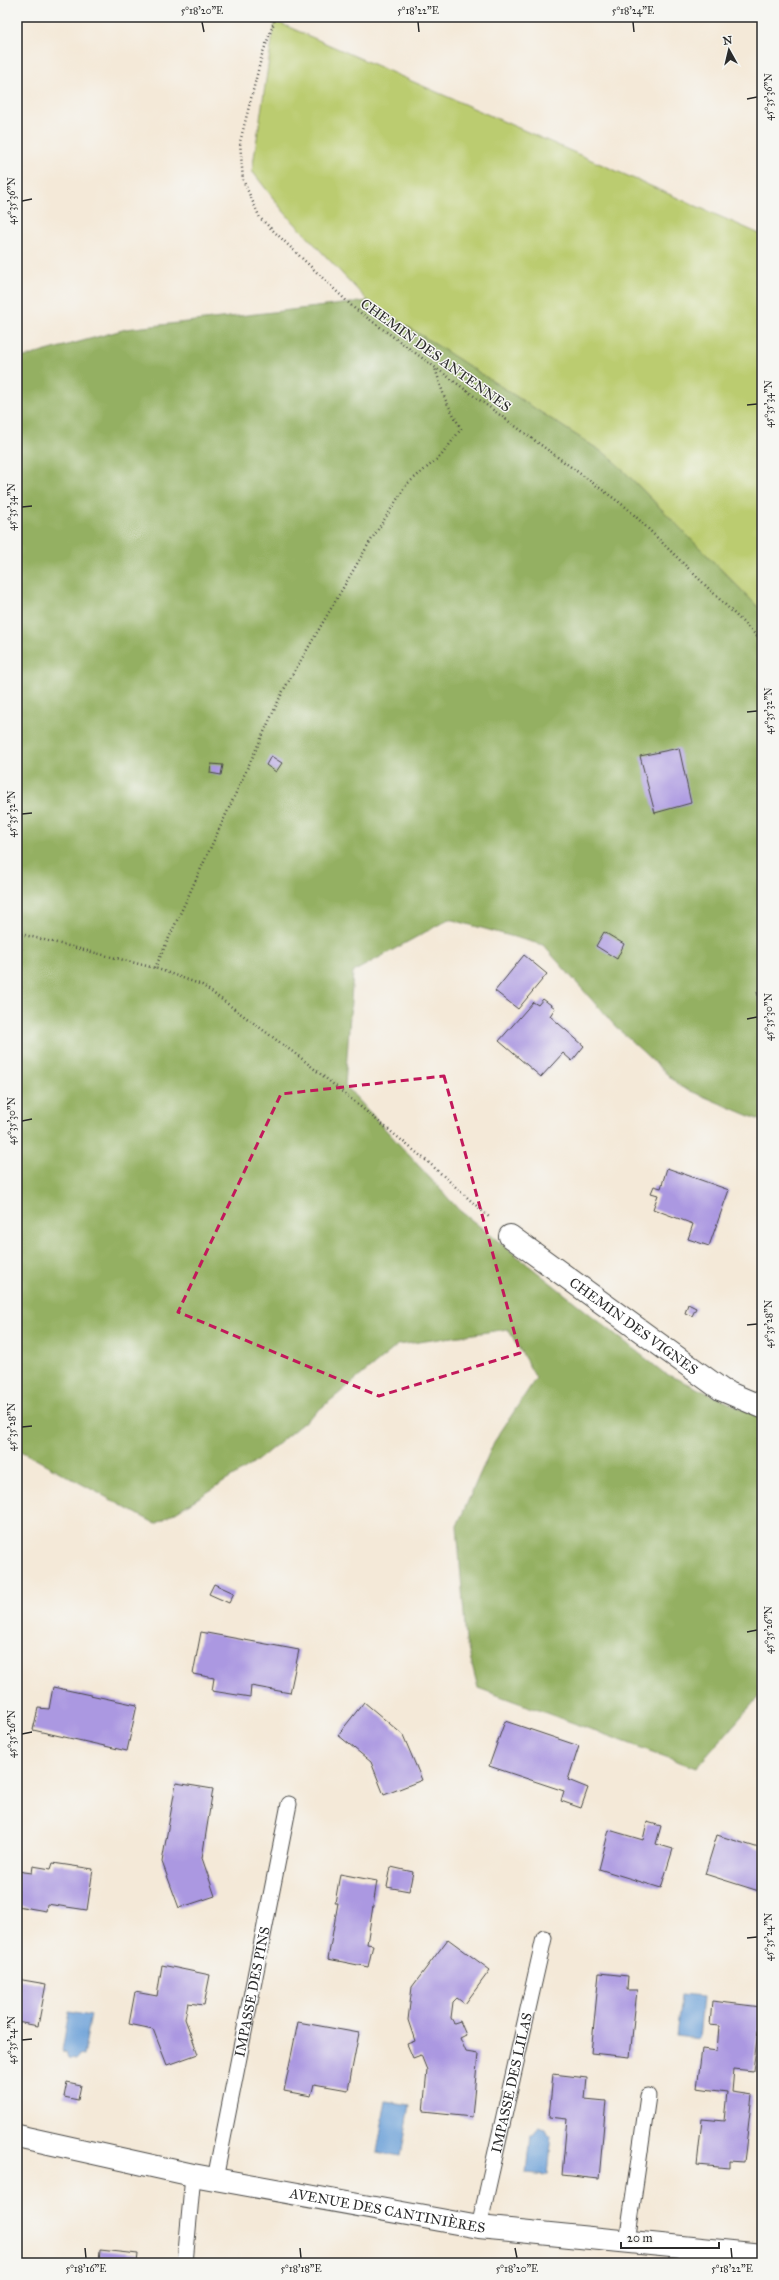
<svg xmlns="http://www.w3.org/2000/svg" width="779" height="2280" font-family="'IM FELL Great Primer',serif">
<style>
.green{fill:#bbcc6f;stroke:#737c4d}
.forest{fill:#94b062;stroke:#606e46}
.water{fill:#6ca0d8;stroke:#4c6682}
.building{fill:#ab98e1}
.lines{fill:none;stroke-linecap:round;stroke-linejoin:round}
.lane-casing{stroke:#494845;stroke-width:17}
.street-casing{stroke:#494845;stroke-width:24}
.path{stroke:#494845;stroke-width:2.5;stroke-dasharray:1 3;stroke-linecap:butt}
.lane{stroke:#fff;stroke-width:15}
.street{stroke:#fff;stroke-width:22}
.marked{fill:none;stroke:#c2185b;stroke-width:3;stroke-dasharray:8 5;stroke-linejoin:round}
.ticks{fill:none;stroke:#2b2b2b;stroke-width:1.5}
.labels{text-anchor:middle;stroke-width:3;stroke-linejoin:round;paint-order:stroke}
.street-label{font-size:14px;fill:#2b2b2b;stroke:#f6f6f2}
.neatline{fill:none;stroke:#2b2b2b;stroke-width:1.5}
.ticks-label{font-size:10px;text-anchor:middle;fill:#2b2b2b}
</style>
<rect width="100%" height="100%" fill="#f6f6f2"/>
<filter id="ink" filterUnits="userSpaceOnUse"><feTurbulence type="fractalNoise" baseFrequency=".025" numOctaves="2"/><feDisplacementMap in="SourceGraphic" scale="8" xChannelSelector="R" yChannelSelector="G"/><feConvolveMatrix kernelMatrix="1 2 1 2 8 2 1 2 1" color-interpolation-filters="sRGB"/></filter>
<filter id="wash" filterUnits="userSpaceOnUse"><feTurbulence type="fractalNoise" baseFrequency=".012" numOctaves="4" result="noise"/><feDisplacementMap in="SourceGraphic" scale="16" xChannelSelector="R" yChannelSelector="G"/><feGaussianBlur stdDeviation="0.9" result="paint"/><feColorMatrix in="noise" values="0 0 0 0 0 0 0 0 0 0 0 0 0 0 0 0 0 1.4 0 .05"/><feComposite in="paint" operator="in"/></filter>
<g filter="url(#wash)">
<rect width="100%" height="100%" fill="#f4e9d8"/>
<!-- green -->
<path class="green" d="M275 21 762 235V611L610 457 368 301 284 212 252 171Z"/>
<!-- forest -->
<path class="forest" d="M368 301 610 457 762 611V880L758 935H762V1121L681 1087 616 1027 543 945 449 919 353 972 345 1085 459 1210 664 1373 762 1418V1693L696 1768 478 1688 466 1641 457 1526 494 1442 536 1378 508 1329 398 1345 253 1464 156 1524 17 1449V359L126 329Z"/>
<!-- water -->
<path class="water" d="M681 1995 703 1997 699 2039 676 2036Z
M69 2011 91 2015 83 2056 79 2055 76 2059 67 2058 65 2052 62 2051Z
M386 2101 410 2105 401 2156 377 2152Z
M538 2127 546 2129 549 2135H552L548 2175 526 2173 530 2134H532Z"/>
<g id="blocks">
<!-- building -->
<path class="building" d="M679 748 691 803 655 813 640 756Z
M271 756 282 763 276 772 266 765Z
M211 764 223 765 221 775 210 773Z
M604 932 624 944 617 959 596 946Z
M524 955 547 974 518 1009 495 991Z
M762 991V1009L757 992Z
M543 999 555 1008 550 1016 584 1046 572 1061 563 1053 541 1077 499 1041 533 1002 538 1005Z
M667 1168 729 1190 709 1246 688 1239 693 1224 653 1209 658 1195 651 1193 654 1186 661 1188Z
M688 1304 696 1308 692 1316 685 1313Z
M214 1584 234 1593 229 1603 209 1594Z
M201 1632 299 1650 290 1693 251 1686 250 1697 212 1691 214 1678 193 1674Z
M53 1687 137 1705 127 1751 33 1730 38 1708 49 1709Z
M364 1702 403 1735 422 1780 384 1795 371 1762 338 1735Z
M505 1721 579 1746 568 1780 588 1788 581 1808 561 1801 564 1791 489 1766Z
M176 1783 213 1789 202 1858 215 1896 179 1908 162 1862Z
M647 1822 661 1826 656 1844 673 1849 661 1888 599 1869 609 1830 643 1840Z
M717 1835 762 1849V1892L705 1874Z
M53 1863 93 1869 87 1910 47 1904 46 1911 17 1906V1871L32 1873 33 1866 51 1869Z
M391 1867 413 1872 409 1891 387 1887Z
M340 1874 377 1881 367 1944 373 1945 368 1967 328 1959 338 1903H335Z
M448 1939 490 1970 465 2004 457 1998 453 2002 451 2018 454 2023 460 2021 466 2035 460 2038 466 2052 478 2054 472 2117 423 2112 427 2070 421 2055 413 2058 407 2044 415 2041 408 2020 412 1987Z
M162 1965 210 1975 204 2005 188 2003 185 2019 198 2054 167 2065 153 2029 129 2024 135 1992 157 1996Z
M599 1973 628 1976 627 1990H637L630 2057 591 2053Z
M17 1979 46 1984 38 2026 17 2022Z
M712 2001 761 2007 753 2071 734 2069 732 2092 752 2095 744 2162 729 2161V2168L697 2165 702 2119 724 2121 727 2092 697 2088 702 2049 717 2051 719 2026 710 2025Z
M298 2022 359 2033 348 2090 314 2084 311 2096 284 2091Z
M553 2074 587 2078 585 2099 606 2101 599 2179 562 2175 567 2119 549 2117Z
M67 2082 81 2085 78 2100 64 2097Z
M100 2250 138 2254 137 2263H99Z"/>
</g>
</g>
<g filter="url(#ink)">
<use href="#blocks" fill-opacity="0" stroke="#494845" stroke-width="1"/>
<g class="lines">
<!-- lane casing -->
<g class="lane-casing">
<g id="lane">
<path id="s1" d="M215 2179 289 1804"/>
<path id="s2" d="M479 2227 544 1938"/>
<path d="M627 2242 648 2096"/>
<path d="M185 2263 193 2175"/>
</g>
</g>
<!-- street casing -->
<g class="street-casing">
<g id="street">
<path id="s3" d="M510 1236 722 1390 762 1407"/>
<path id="s4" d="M17 2136 193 2175 479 2227 762 2255"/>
</g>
</g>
<!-- path -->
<path class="path" d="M276 17 262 55 240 142 243 180 260 218 354 308 627 508 762 641
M759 794 762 762
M17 933 155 968 202 985 301 1058 428 1162 489 1217
M155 968 283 691 368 545 407 484 441 456 461 429 445 399 435 368"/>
<!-- lane -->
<use href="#lane" class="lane"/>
<!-- street -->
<use href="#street" class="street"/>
</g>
</g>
<!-- marked area -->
<path class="marked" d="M444 1076 520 1353 379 1396 178 1312 281 1094Z"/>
<!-- ticks -->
<path class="ticks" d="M202 22 204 32M418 22 419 32M633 22 634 32M747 99 757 97M22 201 32 199M747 405 757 404M22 507 32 506M747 712 757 711M22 814 32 813M747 1019 757 1017M22 1121 32 1119M747 1325 757 1324M22 1427 32 1426M747 1632 757 1630M22 1734 32 1732M747 1938 757 1937M22 2040 32 2039M85 2248 86 2258M300 2248 301 2258M515 2248 517 2258M731 2248 732 2258"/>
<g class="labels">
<!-- street labels -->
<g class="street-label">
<text transform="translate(436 355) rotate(36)" y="5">CHEMIN DES ANTENNES</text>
<text dy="5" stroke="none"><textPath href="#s3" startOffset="153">CHEMIN DES VIGNES</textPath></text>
<text dy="5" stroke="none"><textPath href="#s1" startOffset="191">IMPASSE DES PINS</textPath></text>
<text dy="5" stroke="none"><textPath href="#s2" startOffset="148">IMPASSE DES LILAS</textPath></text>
<text dy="5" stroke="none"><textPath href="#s4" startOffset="378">AVENUE DES CANTINIÈRES</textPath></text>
</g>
</g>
<!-- margin -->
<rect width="779" height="2280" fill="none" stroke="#f6f6f2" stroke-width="44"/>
<!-- north arrow -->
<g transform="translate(729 50) rotate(352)" stroke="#f6f6f2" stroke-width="3" paint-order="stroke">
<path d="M0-3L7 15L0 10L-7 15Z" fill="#2b2b2b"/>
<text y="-6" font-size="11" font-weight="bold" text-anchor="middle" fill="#2b2b2b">N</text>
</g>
<!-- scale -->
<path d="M621 2242v6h98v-6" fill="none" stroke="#2b2b2b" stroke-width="2"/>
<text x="627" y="2242" font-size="12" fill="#2b2b2b" stroke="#f6f6f2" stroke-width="3" paint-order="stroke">20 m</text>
<rect x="22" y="22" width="735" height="2236" class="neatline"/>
<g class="ticks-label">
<text x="202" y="14">5°18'20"E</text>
<text x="418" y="14">5°18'22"E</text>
<text x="633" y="14">5°18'24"E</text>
<text transform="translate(768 97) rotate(-90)" y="4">45°35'36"N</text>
<text transform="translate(11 201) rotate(-90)" y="4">45°35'36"N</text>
<text transform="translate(768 404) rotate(-90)" y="4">45°35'34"N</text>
<text transform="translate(11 507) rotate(-90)" y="4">45°35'34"N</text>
<text transform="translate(768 711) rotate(-90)" y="4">45°35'32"N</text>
<text transform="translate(11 814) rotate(-90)" y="4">45°35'32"N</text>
<text transform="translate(768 1017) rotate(-90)" y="4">45°35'30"N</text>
<text transform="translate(11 1121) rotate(-90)" y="4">45°35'30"N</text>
<text transform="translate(768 1324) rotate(-90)" y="4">45°35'28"N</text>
<text transform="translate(11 1427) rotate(-90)" y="4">45°35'28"N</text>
<text transform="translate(768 1630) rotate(-90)" y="4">45°35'26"N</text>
<text transform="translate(11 1734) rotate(-90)" y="4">45°35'26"N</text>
<text transform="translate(768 1937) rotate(-90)" y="4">45°35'24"N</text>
<text transform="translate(11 2040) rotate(-90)" y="4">45°35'24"N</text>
<text x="86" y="2272">5°18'16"E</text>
<text x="301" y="2272">5°18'18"E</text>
<text x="517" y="2272">5°18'20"E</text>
<text x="732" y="2272">5°18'22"E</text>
</g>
</svg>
